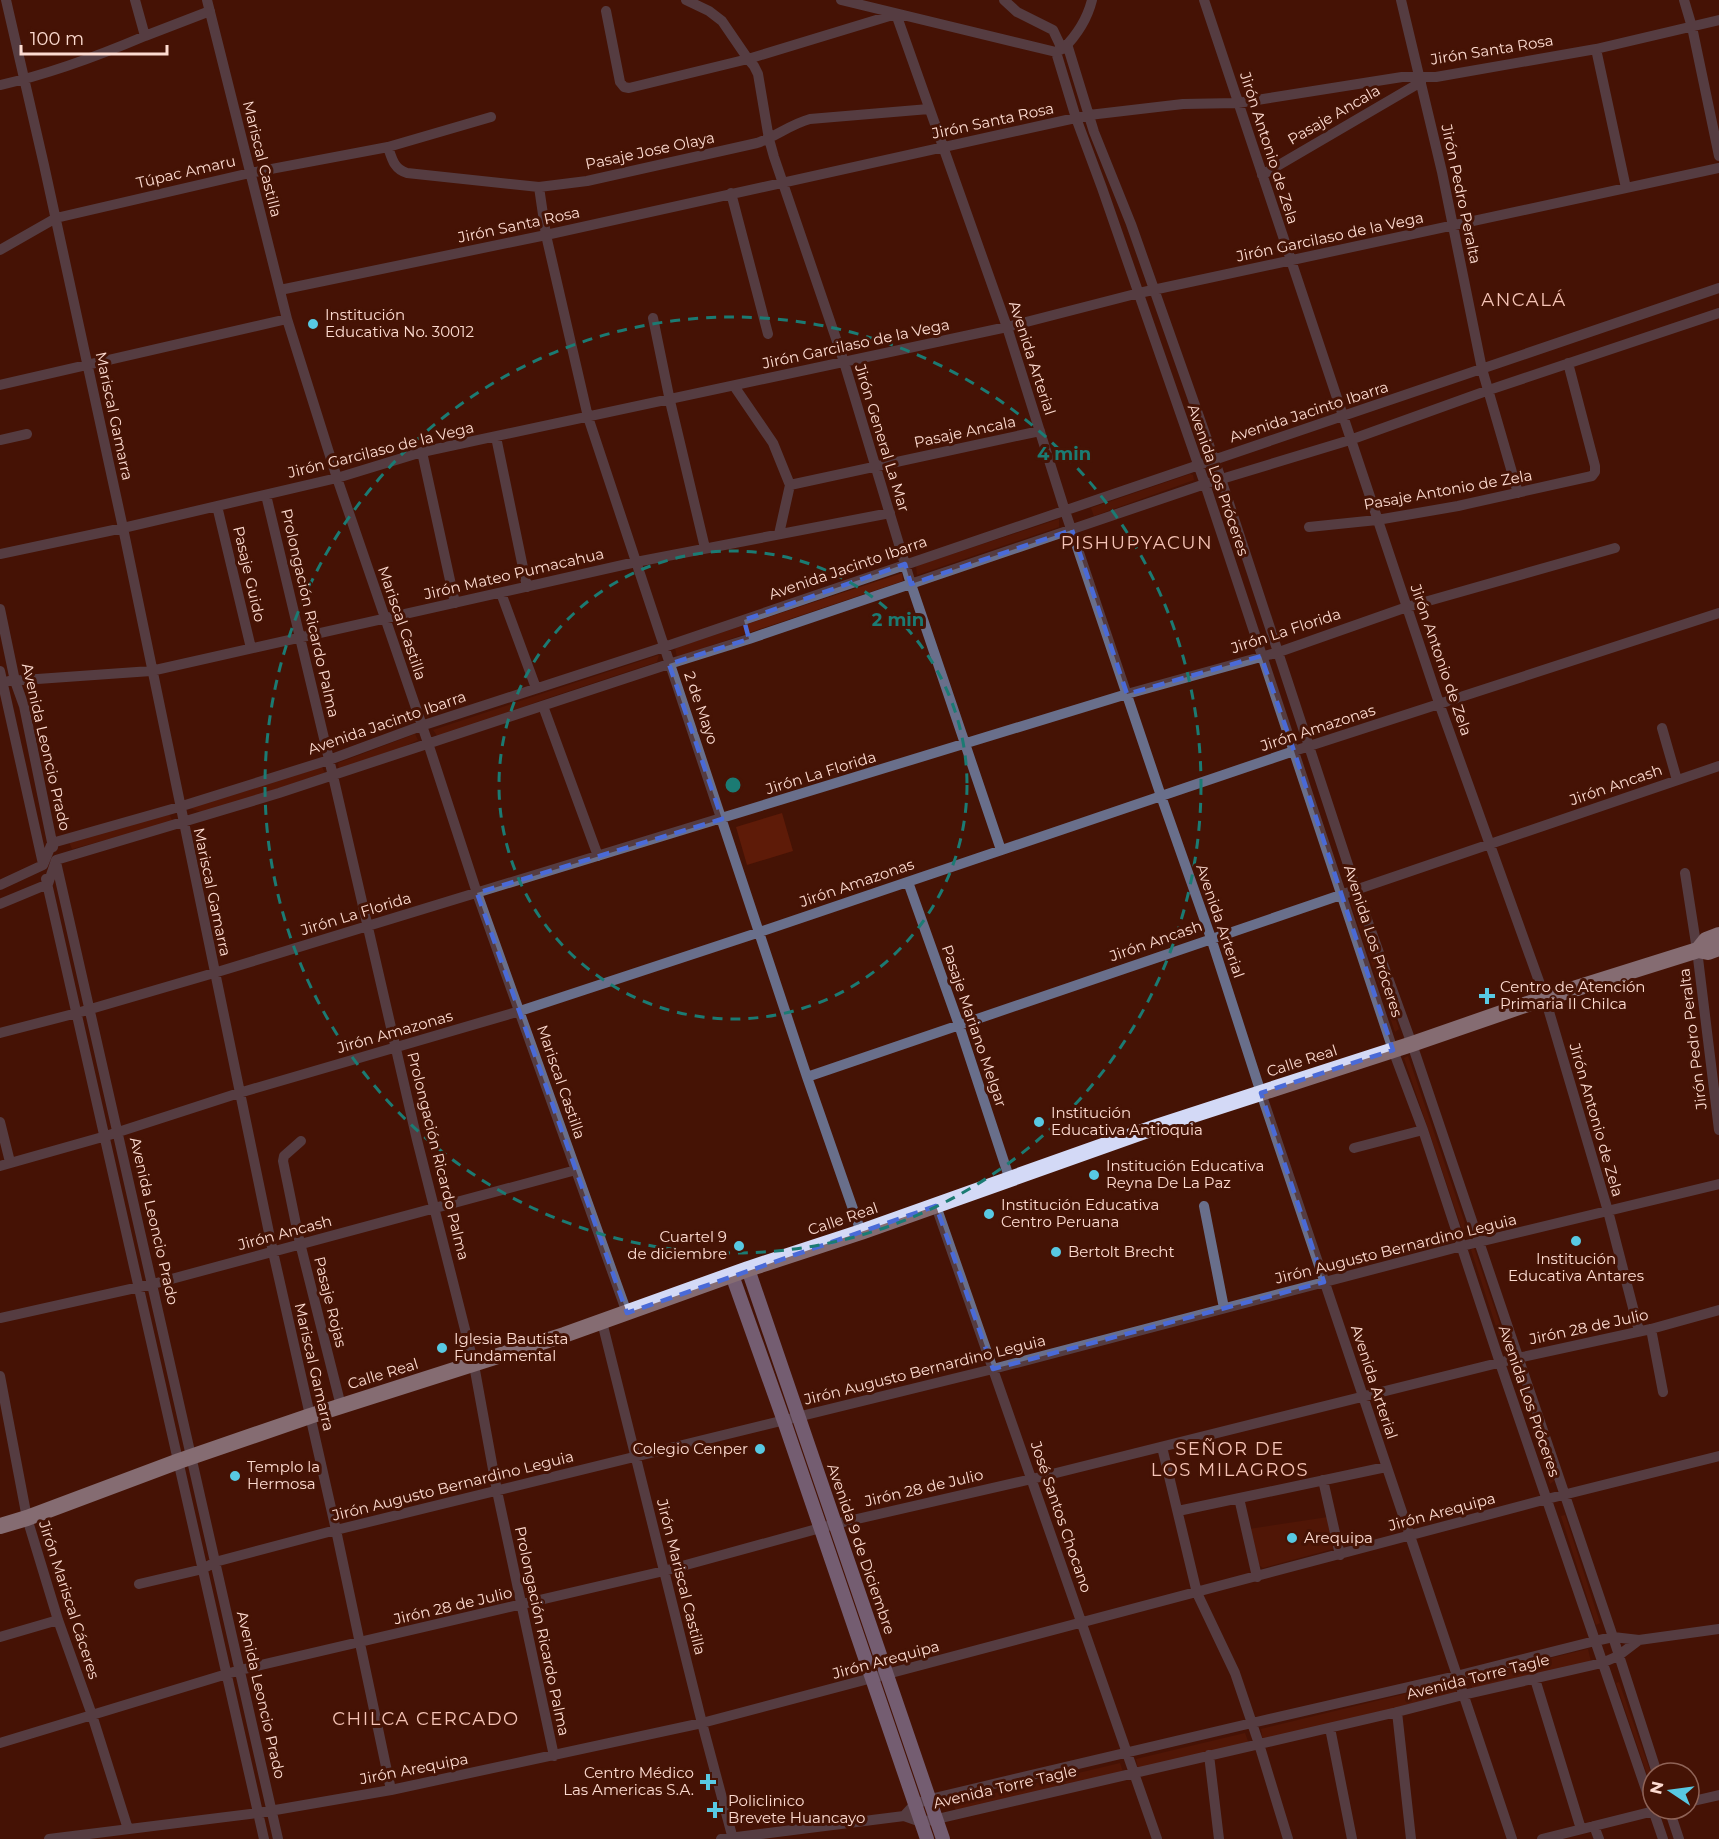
<svg xmlns="http://www.w3.org/2000/svg" width="1719" height="1839" font-family="Montserrat,sans-serif">
<style>
.green{fill:#5e1b08}
.lines{fill:none;stroke-linecap:round;stroke-linejoin:round}
.minor{stroke:#696f8b;stroke-width:10}
.major{stroke:#adb8f4;stroke-width:14}
.highway{stroke:#d3d9f6;stroke-width:16}
.marked{fill:none;stroke:#4a6ad7;stroke-width:4.5;stroke-dasharray:12 8;stroke-linejoin:round}
.ring{fill:none;stroke:#1b7b73;stroke-width:3;stroke-dasharray:10 8}
.poi-dot{fill:#58c9e3;stroke:#451305;stroke-width:2}
.labels{text-anchor:middle;stroke-width:6;stroke-linejoin:round;paint-order:stroke}
.street-label{font-size:15px;fill:#fddbd1;stroke:#451305}
.poi-label{font-size:15px;fill:#fddbd1;stroke:#451305;text-anchor:start}
.quarter-label{font-size:18px;letter-spacing:1.5px;fill:#f6c4b7;stroke:#451305}
.centre{fill:#1b7b73;stroke:#451305;stroke-width:3}
.ring-label{font-size:18px;text-anchor:middle;font-weight:bold;fill:#1b7b73;stroke:#451305;stroke-width:6;stroke-linejoin:round;paint-order:stroke}
</style>
<rect width="100%" height="100%" fill="#451305"/>
<!-- green -->
<path class="green" d="M1190 474 1193 475 1194 480 1094 516 1091 508Z
M1059 519V527L917 575 916 566Z
M902 573 903 581 677 657 675 648Z
M659 655 657 662 545 699 438 737 433 730Z
M415 734 418 740 386 755 339 771 338 763Z
M322 767 325 773 203 813 190 808Z
M782 813 793 851 747 865 736 827Z
M169 814 173 822 72 849 69 842Z
M1354 898 1399 1029 1395 1032 1351 903Z
M1408 1056 1469 1235 1465 1238 1404 1058Z
M1474 1248 1509 1351 1505 1354 1471 1250Z
M1519 1379 1554 1481 1550 1484 1516 1380Z
M1565 1515 1600 1623 1596 1625 1561 1516Z
M1328 1517 1335 1547 1333 1549 1263 1568 1259 1565 1249 1529Z
M1588 1649 1591 1662 1473 1690 1469 1678Z
M1454 1682 1457 1694 1263 1741 1261 1729Z
M1619 1682 1653 1779V1792L1616 1683Z
M1245 1733 1249 1744 1138 1769 1136 1759Z
M1120 1763 1123 1772 956 1811 953 1803Z"/>
<g class="lines">
<!-- minor -->
<path class="minor" d="M6 0 44 165 123 528 273 1252 336 1530 391 1790
M135 0 145 36 210 11
M207 0 287 319 337 478 428 743 477 893 627 1313
M686 0 709 11 722 21 748 59 754 66 758 74 769 139 774 157 844 362 911 584 1001 850
M841 0 1056 52 1062 49
M1004 0 1017 12 1053 30 1062 49
M1204 0 1439 703 1545 998 1608 1211 1639 1331
M1401 0 1442 172 1482 369 1518 493
M1684 0 1692 27 1719 156
M606 11 620 82 624 87 629 88 748 59 896 14 1007 327 1065 511 1161 796 1211 938 1261 1093 1512 1839
M1067 44 1094 132 1131 224 1221 479 1356 889 1414 1050 1613 1637 1657 1773
M1063 49C1077 35 1087 20 1092 0
M1596 49 1626 188
M1056 52 1076 118 1102 188 1205 484 1393 1050 1423 1130 1500 1363 1663 1839
M0 85C50 74 98 56 145 36
M388 147C392 159 394 169 407 173L539 187 587 181 757 143C775 137 791 124 810 119L929 109
M1262 175 1421 82
M539 187 546 235 588 417 807 1077 861 1232
M731 193 768 334
M0 250 56 218 250 173 388 147 491 117
M280 290 546 235 1089 115 1183 104 1238 103 1402 77H1436L1596 49 1719 20
M653 318 670 401 705 548
M0 385 287 319
M734 386 773 443 790 485 779 534
M496 437 527 587
M0 440 27 434
M422 452 455 603
M790 485 1040 431
M266 495 333 776 417 1140 474 1365 497 1491 554 1756
M217 506 251 648
M1309 527 1377 520 1458 506 1592 476 1595 472V466L1568 363
M0 554 123 528 337 478 422 452 1007 327 1139 293 1719 168
M501 593 536 688
M0 609 15 681 24 706 53 847
M0 671 43 864
M9 681 151 671 636 562 890 513
M543 706 598 856
M1662 728 1677 780
M56 862 278 1839
M1685 873 1697 950 1719 1130
M46 879 264 1839
M908 882 959 1025 1010 1180
M0 885 43 865 52 843 179 807 329 760 421 726 664 647 1719 288
M0 904 48 884 56 860 279 793 669 664 749 639 1205 484 1350 440 1489 390 1719 313
M0 1033 77 1013 214 973 1127 694 1279 652 1407 607 1615 548
M807 1077 1719 766
M0 1122 10 1162
M301 1141 284 1156 283 1161 299 1239 341 1406
M1354 1148 1423 1130
M0 1166 106 1136 239 1093 520 1011 760 932 1294 751 1719 613
M936 1206 1157 1839
M1204 1206 1224 1308
M0 1318 153 1284 576 1170
M602 1322 702 1723 733 1839
M1651 1329 1663 1392
M0 1376 27 1518 58 1620 92 1715 128 1829
M1162 1447 1197 1593 1235 1673 1259 1744 1288 1839
M1323 1480 1340 1555
M1239 1498 1257 1577
M1178 1511 1386 1467
M139 1584 203 1569 215 1562 336 1530 993 1369 1462 1246 1719 1184
M0 1637 58 1620
M1535 1679 1581 1829
M1397 1712 1411 1839
M1330 1728 1352 1839
M0 1743 240 1670 664 1571 835 1524 1032 1479 1518 1358 1651 1329 1719 1310
M1209 1755 1219 1839
M1689 1802 1719 1795
M1669 1809 1679 1839
M904 1816 915 1804 930 1799 1252 1723 1456 1676 1595 1641 1613 1637 1639 1640 1719 1629
M1594 1826 1599 1839
M49 1839 258 1813 391 1790 702 1723 1547 1499 1719 1456
M721 1839 904 1816 921 1822 937 1819 1397 1712 1463 1695 1602 1663 1618 1656 1639 1640
M1542 1839 1658 1810"/>
<!-- major -->
<path class="major" d="M748 1269 943 1839
M732 1275 784 1421 927 1839"/>
<!-- highway -->
<path class="highway" d="M1698 950 1706 940 1719 935
M0 1526 27 1518 179 1461 310 1416 564 1335 748 1269 861 1232 1159 1126 1412 1044 1545 998 1698 950 1708 952 1719 948"/>
</g>
<!-- marked area -->
<path d="M0 0H1719V1839H0ZM1072 530 1127 694 1261 656 1294 751 1393 1050 1261 1093 1324 1282 993 1369 936 1206 627 1313 477 893 722 819 669 664 749 639 744 620 905 564 911 584Z" fill="#451305" fill-opacity=".55" fill-rule="evenodd"/>
<path class="marked" d="M1072 530 1127 694 1261 656 1294 751 1393 1050 1261 1093 1324 1282 993 1369 936 1206 627 1313 477 893 722 819 669 664 749 639 744 620 905 564 911 584Z"/>
<!-- distance rings -->
<g class="ring">
<circle cx="733" cy="785" r="234"/>
<circle cx="733" cy="785" r="468"/>
</g>
<!-- markers -->
<g class="poi-dot">
<circle cx="313" cy="324" r="6"/>
<path d="M1484 987h6v6h6v6h-6v6h-6v-6h-6v-6h6z"/>
<circle cx="1039" cy="1122" r="6"/>
<circle cx="1094" cy="1175" r="6"/>
<circle cx="989" cy="1214" r="6"/>
<circle cx="1576" cy="1241" r="6"/>
<circle cx="739" cy="1246" r="6"/>
<circle cx="1056" cy="1252" r="6"/>
<circle cx="442" cy="1348" r="6"/>
<circle cx="760" cy="1449" r="6"/>
<circle cx="235" cy="1476" r="6"/>
<circle cx="1292" cy="1538" r="6"/>
<path d="M705 1773h6v6h6v6h-6v6h-6v-6h-6v-6h6z"/>
<path d="M712 1801h6v6h6v6h-6v6h-6v-6h-6v-6h6z"/>
</g>
<g class="labels">
<!-- street labels -->
<g class="street-label">
<text transform="translate(1492 50) rotate(-9)" y="5">Jirón Santa Rosa</text>
<text transform="translate(1334 115) rotate(-30)" y="5">Pasaje Ancala</text>
<text transform="translate(993 121) rotate(-12)" y="5">Jirón Santa Rosa</text>
<text transform="translate(1269 148) rotate(72)" y="5">Jirón Antonio de Zela</text>
<text transform="translate(650 151) rotate(-12)" y="5">Pasaje Jose Olaya</text>
<text transform="translate(262 159) rotate(76)" y="5">Mariscal Castilla</text>
<text transform="translate(186 172) rotate(-13)" y="5">Túpac Amaru</text>
<text transform="translate(1461 194) rotate(78)" y="5">Jirón Pedro Peralta</text>
<text transform="translate(519 225) rotate(-12)" y="5">Jirón Santa Rosa</text>
<text transform="translate(1330 237) rotate(-12)" y="5">Jirón Garcilaso de la Vega</text>
<text transform="translate(856 344) rotate(-12)" y="5">Jirón Garcilaso de la Vega</text>
<text transform="translate(1032 358) rotate(72)" y="5">Avenida Arterial</text>
<text transform="translate(1309 412) rotate(-18)" y="5">Avenida Jacinto Ibarra</text>
<text transform="translate(114 416) rotate(78)" y="5">Mariscal Gamarra</text>
<text transform="translate(965 432) rotate(-12)" y="5">Pasaje Ancala</text>
<text transform="translate(882 438) rotate(73)" y="5">Jirón General La Mar</text>
<text transform="translate(381 450) rotate(-14)" y="5">Jirón Garcilaso de la Vega</text>
<text transform="translate(1218 480) rotate(71)" y="5">Avenida Los Próceres</text>
<text transform="translate(1448 490) rotate(-10)" y="5">Pasaje Antonio de Zela</text>
<text transform="translate(848 568) rotate(-19)" y="5">Avenida Jacinto Ibarra</text>
<text transform="translate(249 574) rotate(77)" y="5">Pasaje Guido</text>
<text transform="translate(514 574) rotate(-13)" y="5">Jirón Mateo Pumacahua</text>
<text transform="translate(310 613) rotate(77)" y="5">Prolongación Ricardo Palma</text>
<text transform="translate(402 623) rotate(71)" y="5">Mariscal Castilla</text>
<text transform="translate(1286 631) rotate(-18)" y="5">Jirón La Florida</text>
<text transform="translate(1441 660) rotate(71)" y="5">Jirón Antonio de Zela</text>
<text transform="translate(701 708) rotate(71)" y="5">2 de Mayo</text>
<text transform="translate(387 723) rotate(-19)" y="5">Avenida Jacinto Ibarra</text>
<text transform="translate(1318 728) rotate(-18)" y="5">Jirón Amazonas</text>
<text transform="translate(46 747) rotate(77)" y="5">Avenida Leoncio Prado</text>
<text transform="translate(821 773) rotate(-17)" y="5">Jirón La Florida</text>
<text transform="translate(1616 785) rotate(-19)" y="5">Jirón Ancash</text>
<text transform="translate(857 883) rotate(-19)" y="5">Jirón Amazonas</text>
<text transform="translate(212 892) rotate(78)" y="5">Mariscal Gamarra</text>
<text transform="translate(356 914) rotate(-17)" y="5">Jirón La Florida</text>
<text transform="translate(1220 921) rotate(71)" y="5">Avenida Arterial</text>
<text transform="translate(1156 941) rotate(-19)" y="5">Jirón Ancash</text>
<text transform="translate(1373 941) rotate(72)" y="5">Avenida Los Próceres</text>
<text transform="translate(974 1026) rotate(71)" y="5">Pasaje Mariano Melgar</text>
<text transform="translate(395 1032) rotate(-16)" y="5">Jirón Amazonas</text>
<text transform="translate(1693 1039) rotate(-97)" y="5">Jirón Pedro Peralta</text>
<text transform="translate(1302 1061) rotate(-18)" y="5">Calle Real</text>
<text transform="translate(561 1082) rotate(71)" y="5">Mariscal Castilla</text>
<text transform="translate(1596 1120) rotate(74)" y="5">Jirón Antonio de Zela</text>
<text transform="translate(438 1156) rotate(76)" y="5">Prolongación Ricardo Palma</text>
<text transform="translate(843 1219) rotate(-19)" y="5">Calle Real</text>
<text transform="translate(154 1221) rotate(77)" y="5">Avenida Leoncio Prado</text>
<text transform="translate(285 1233) rotate(-15)" y="5">Jirón Ancash</text>
<text transform="translate(1396 1249) rotate(-14)" y="5">Jirón Augusto Bernardino Leguia</text>
<text transform="translate(330 1302) rotate(76)" y="5">Pasaje Rojas</text>
<text transform="translate(1589 1327) rotate(-12)" y="5">Jirón 28 de Julio</text>
<text transform="translate(314 1367) rotate(77)" y="5">Mariscal Gamarra</text>
<text transform="translate(925 1370) rotate(-14)" y="5">Jirón Augusto Bernardino Leguia</text>
<text transform="translate(383 1374) rotate(-17)" y="5">Calle Real</text>
<text transform="translate(1374 1382) rotate(72)" y="5">Avenida Arterial</text>
<text transform="translate(1529 1401) rotate(71)" y="5">Avenida Los Próceres</text>
<text transform="translate(453 1486) rotate(-14)" y="5">Jirón Augusto Bernardino Leguia</text>
<text transform="translate(924 1488) rotate(-13)" y="5">Jirón 28 de Julio</text>
<text transform="translate(1442 1512) rotate(-15)" y="5">Jirón Arequipa</text>
<text transform="translate(1061 1517) rotate(71)" y="5">José Santos Chocano</text>
<text transform="translate(861 1549) rotate(71)" y="5">Avenida 9 de Diciembre</text>
<text transform="translate(681 1577) rotate(76)" y="5">Jirón Mariscal Castilla</text>
<text transform="translate(69 1600) rotate(72)" y="5">Jirón Mariscal Cáceres</text>
<text transform="translate(453 1606) rotate(-13)" y="5">Jirón 28 de Julio</text>
<text transform="translate(542 1631) rotate(78)" y="5">Prolongación Ricardo Palma</text>
<text transform="translate(886 1660) rotate(-15)" y="5">Jirón Arequipa</text>
<text transform="translate(1478 1677) rotate(-14)" y="5">Avenida Torre Tagle</text>
<text transform="translate(261 1695) rotate(77)" y="5">Avenida Leoncio Prado</text>
<text transform="translate(414 1769) rotate(-11)" y="5">Jirón Arequipa</text>
<text transform="translate(1005 1787) rotate(-13)" y="5">Avenida Torre Tagle</text>
</g>
<!-- poi labels -->
<g class="poi-label">
<text x="325" y="320">Institución<tspan x="325" dy="17">Educativa No. 30012</tspan></text>
<text x="1500" y="992">Centro de Atención<tspan x="1500" dy="17">Primaria II Chilca</tspan></text>
<text x="1051" y="1118">Institución<tspan x="1051" dy="17">Educativa Antioquia</tspan></text>
<text x="1106" y="1171">Institución Educativa<tspan x="1106" dy="17">Reyna De La Paz</tspan></text>
<text x="1001" y="1210">Institución Educativa<tspan x="1001" dy="17">Centro Peruana</tspan></text>
<text x="727" y="1242" text-anchor="end">Cuartel 9<tspan x="727" dy="17">de diciembre</tspan></text>
<text x="1068" y="1257">Bertolt Brecht</text>
<text x="1576" y="1264" text-anchor="middle">Institución<tspan x="1576" dy="17">Educativa Antares</tspan></text>
<text x="454" y="1344">Iglesia Bautista<tspan x="454" dy="17">Fundamental</tspan></text>
<text x="748" y="1454" text-anchor="end">Colegio Cenper</text>
<text x="247" y="1472">Templo la<tspan x="247" dy="17">Hermosa</tspan></text>
<text x="1304" y="1543">Arequipa</text>
<text x="694" y="1778" text-anchor="end">Centro Médico<tspan x="694" dy="17">Las Americas S.A.</tspan></text>
<text x="728" y="1806">Policlinico<tspan x="728" dy="17">Brevete Huancayo</tspan></text>
</g>
<!-- quarter labels -->
<g class="quarter-label">
<text x="1524" y="306">ANCALÁ</text>
<text x="1137" y="549">PISHUPYACUN</text>
<text x="1230" y="1455">SEÑOR DE<tspan x="1230" dy="21">LOS MILAGROS</tspan></text>
<text x="426" y="1725">CHILCA CERCADO</text>
</g>
</g>
<circle cx="733" cy="785" r="9" class="centre"/>
<g class="ring-label">
<text x="1064" y="460">4 min</text>
<text x="898" y="626">2 min</text>
</g>
<!-- north arrow -->
<g transform="translate(1671 1791) rotate(283)"><circle r="28" fill="#451305" stroke="#8f6357" stroke-width="1.5"/>
<path d="M0-4.5L10 22L0 15L-10 22Z" fill="#58c9e3"/>
<text y="-9" font-size="16" font-weight="bold" text-anchor="middle" fill="#fddbd1">N</text>
</g>
<!-- scale -->
<path d="M21 45v9h146v-9" fill="none" stroke="#fddbd1" stroke-width="3"/>
<text x="30" y="45" font-size="18" fill="#fddbd1" stroke="#451305" stroke-width="4.5" paint-order="stroke">100 m</text>
</svg>
